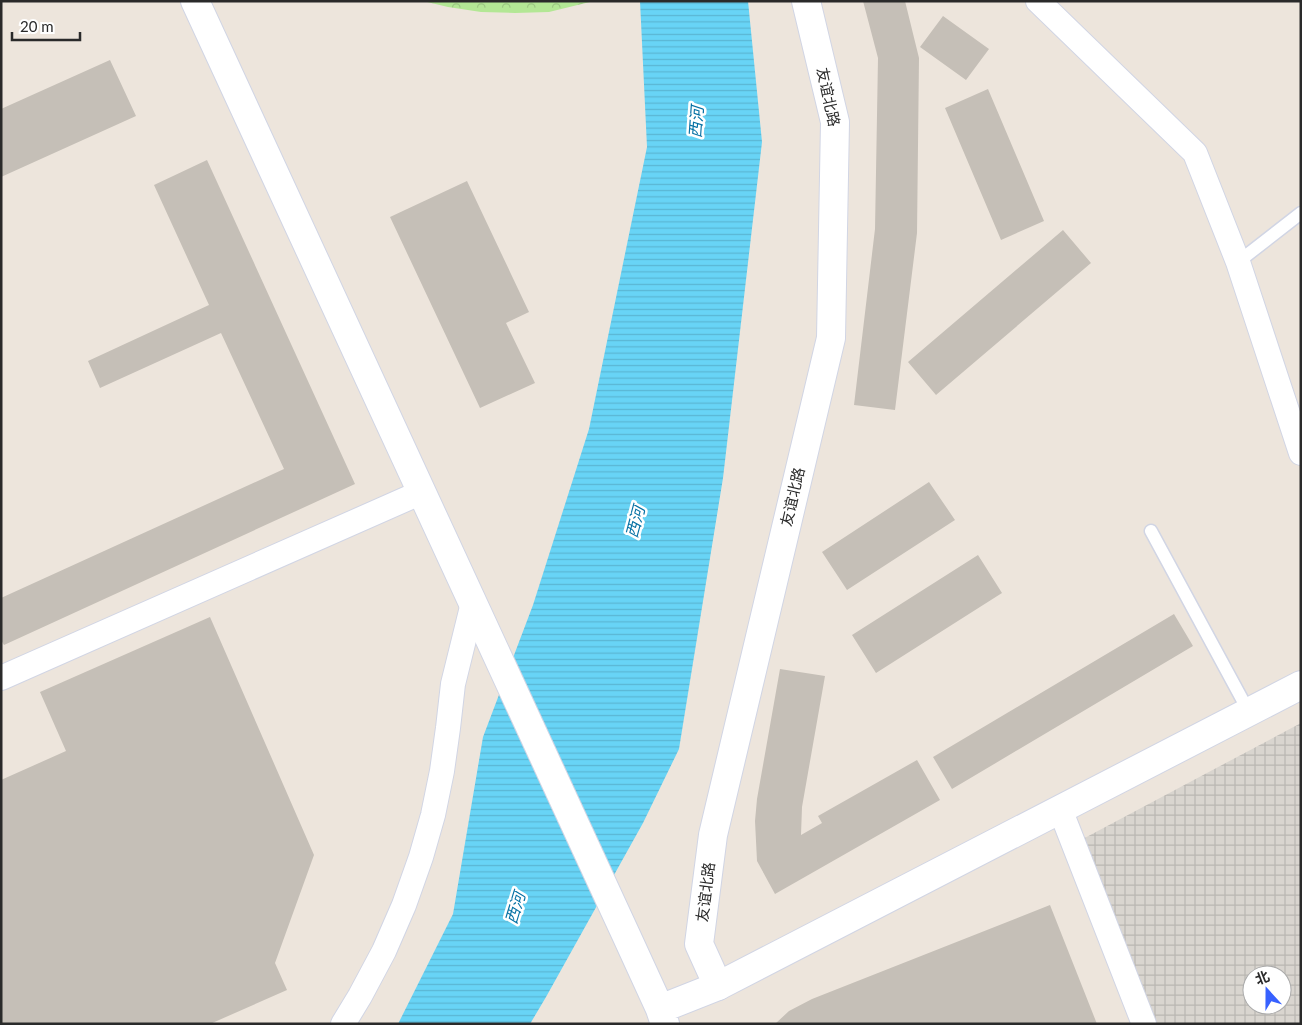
<svg xmlns="http://www.w3.org/2000/svg" width="1302" height="1025" font-family="Lato,'Noto Sans SC',sans-serif">
<style>
.park{fill:url(#park-crowns)}
.plaza{fill:url(#plaza-grid);fill-rule:evenodd}
.water{fill:url(#water-rules)}
.building{fill:#c5bfb7}
.lines{fill:none;stroke-linecap:round;stroke-linejoin:round}
.service-casing{stroke:#d1d5e4;stroke-width:15}
.minor-casing{stroke:#d1d5e4;stroke-width:26}
.tertiary-casing{stroke:#d1d5e4;stroke-width:30}
.secondary-casing{stroke:#d1d5e4;stroke-width:30}
.service{stroke:#fff;stroke-width:12}
.minor{stroke:#fff;stroke-width:24}
.tertiary{stroke:#fff;stroke-width:28}
.secondary{stroke:#fff;stroke-width:28}
.labels{text-anchor:middle;stroke-width:5;stroke-linejoin:round;paint-order:stroke}
.street-label{font-size:15px;fill:#2a2a2a;stroke:#fff}
.water-label{font-size:16px;font-style:italic;fill:#0571a4;stroke:#fff}
</style>
<defs>
<pattern id="park-crowns" width="20" height="18" patternUnits="userSpaceOnUse" patternTransform="scale(1.25)"><rect width="20" height="18" fill="#b3e795"/><path d="M2 6a3 3 0 1 1 6 0M12 15a3 3 0 1 1 6 0" fill="none" stroke="#9ac681"/></pattern>
<pattern id="plaza-grid" width="8" height="8" patternUnits="userSpaceOnUse" patternTransform="scale(1.25)"><rect width="8" height="8" fill="#d9d5cf"/><path d="M0 4h8M4 0v8" fill="none" stroke="#bab7b2"/></pattern>
<pattern id="water-rules" width="6" height="5" patternUnits="userSpaceOnUse" patternTransform="scale(1.25)"><rect width="6" height="5" fill="#68d4f6"/><path d="M0 2.5h6" fill="none" stroke="#5ab6d3"/></pattern>
</defs>
<rect width="100%" height="100%" fill="#ede5dc"/>
<!-- park -->
<path class="park" d="M423 1H594L549 12 515 13 481 12 448 7Z"/>
<!-- plaza -->
<path class="plaza" d="M1301 723V1024H1155L1079 841ZM1252 975H1282V1005H1252Z"/>
<!-- water -->
<path class="water" d="M640 1H748L762 142 723 478 679 749 643 823 546 997 530 1024H398L453 914 483 737 533 605 589 429 647 147Z"/>
<!-- building -->
<path class="building" d="M863 1H905L919 58 917 233 895 410 854 405 875 229 878 58Z
M943 16 989 49 966 80 920 47Z
M110 60 136 116 1 177V109Z
M988 89 1044 221 1001 240 945 108Z
M207 160 355 484 4 645 1 640V598L284 469 221 333 100 388 88 361 209 305 154 185Z
M467 181 529 312 506 323 535 383 480 408 390 217Z
M1063 230 1091 263 936 395 908 362Z
M929 482 955 520 847 590 822 552Z
M978 555 1002 593 876 673 852 635Z
M1174 614 1193 646 952 789 933 757Z
M210 617 314 855 275 963 287 990 210 1024H1V780L66 751 40 692Z
M780 669 825 676 802 807 801 835 822 823 818 816 917 760 940 800 775 894 757 861 755 821 757 799Z
M1050 905 1097 1024H775L789 1011 812 999Z"/>
<g class="lines">
<!-- service casing -->
<g class="service-casing">
<path id="service" d="M1238 262 1301 213
M1151 531 1249 712"/>
</g>
<!-- minor casing -->
<g class="minor-casing">
<path id="minor" d="M1038 1 1195 153 1238 262 1301 453
M1 678 422 492
M1060 809 1144 1024
M343 1024 360 996 384 951 404 905 421 857 433 815 442 771 448 728 453 684 473 603"/>
</g>
<!-- tertiary casing -->
<g class="tertiary-casing">
<path id="tertiary" d="M718 986 699 944 713 835 831 338 835 122 806 1"/>
</g>
<!-- secondary casing -->
<g class="secondary-casing">
<path id="secondary" d="M195 1 627 937 660 1009 665 1024
M660 1009 718 986 1301 685"/>
</g>
<!-- service -->
<use href="#service" class="service"/>
<!-- minor -->
<use href="#minor" class="minor"/>
<!-- tertiary -->
<use href="#tertiary" class="tertiary"/>
<!-- secondary -->
<use href="#secondary" class="secondary"/>
</g>
<g class="labels">
<!-- street labels -->
<g class="street-label">
<text transform="translate(828 97) rotate(78)" y="5">友谊北路</text>
<text transform="translate(793 497) rotate(-77)" y="5">友谊北路</text>
<text transform="translate(706 892) rotate(-83)" y="5">友谊北路</text>
</g>
<!-- water labels -->
<g class="water-label">
<text transform="translate(696 122) rotate(-86)" y="6">西河</text>
<text transform="translate(635 522) rotate(-75)" y="6">西河</text>
<text transform="translate(515 908) rotate(-73)" y="6">西河</text>
</g>
</g>
<!-- border -->
<rect width="1302" height="1025" fill="none" stroke="#2a2a2a" stroke-width="5"/>
<!-- north arrow -->
<g transform="translate(1267 990) rotate(339)"><circle r="24" fill="#ffffff" stroke="#aaaaaa"/>
<path d="M0-4L9 19L0 12L-9 19Z" fill="#3761ff"/>
<text y="-8" font-size="14" font-weight="bold" text-anchor="middle" fill="#2a2a2a">北</text>
</g>
<!-- scale -->
<path d="M12 32v8h68v-8" fill="none" stroke="#2a2a2a" stroke-width="2.5"/>
<text x="20" y="32" font-size="15" fill="#2a2a2a" stroke="#ffffff" stroke-width="4" paint-order="stroke">20 m</text>
</svg>
